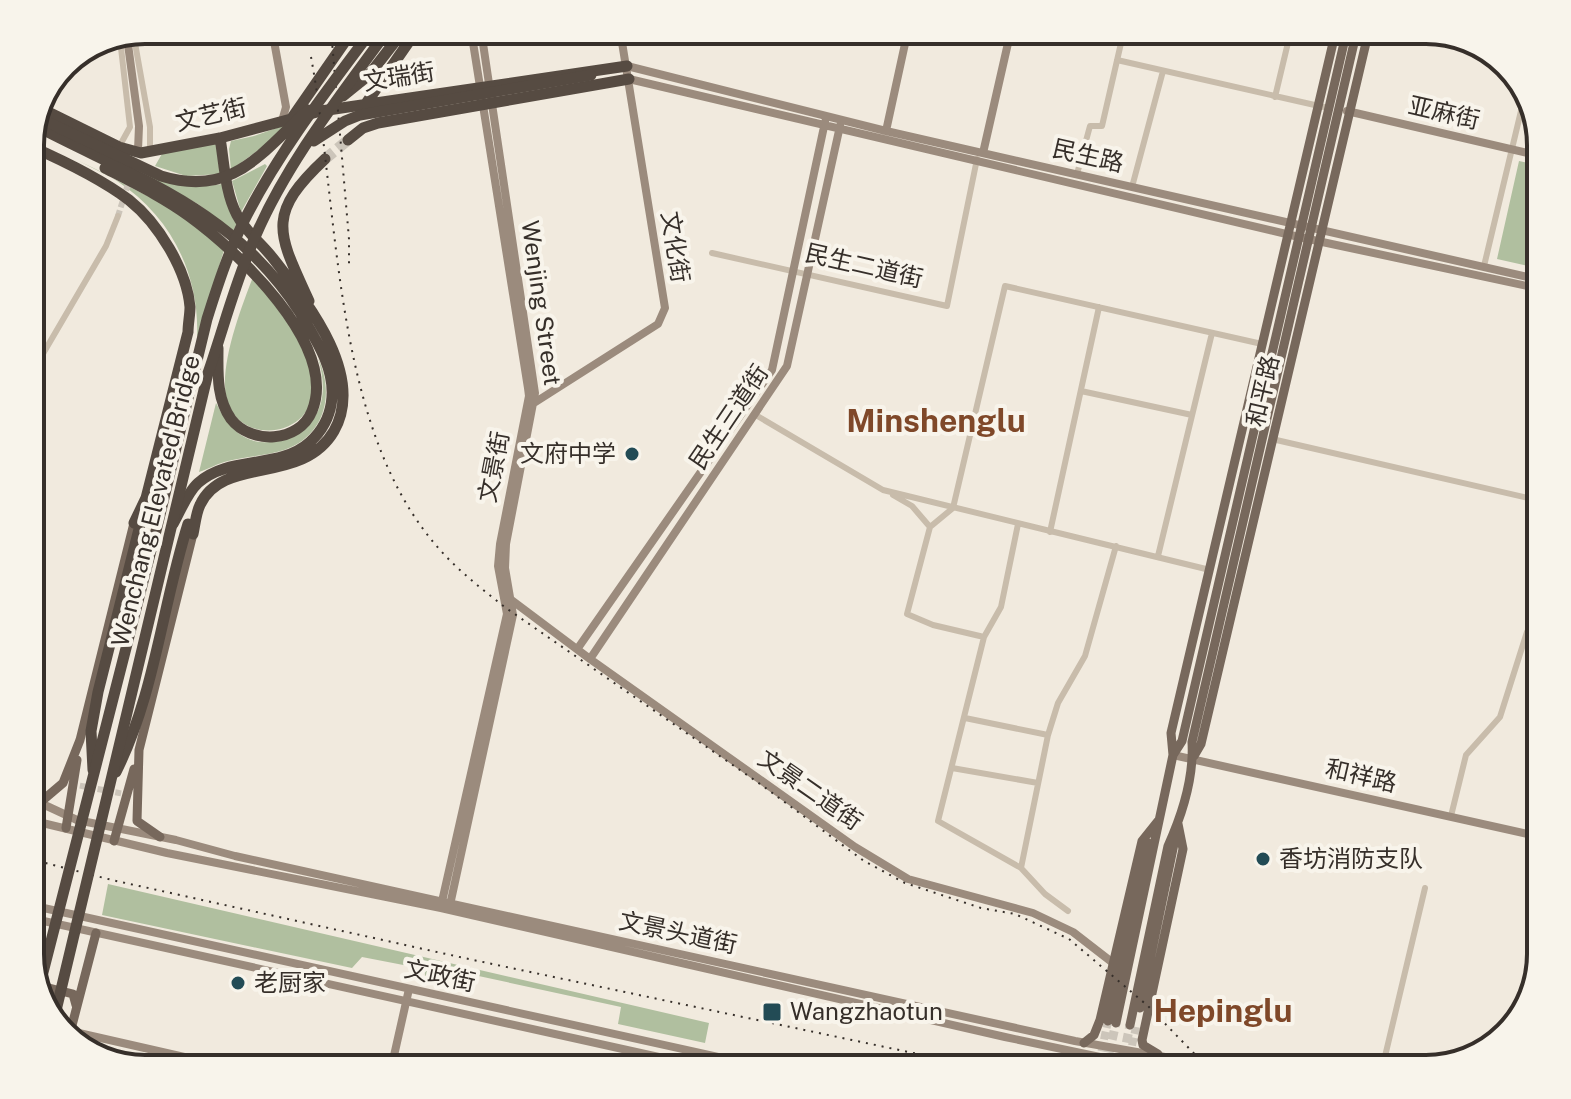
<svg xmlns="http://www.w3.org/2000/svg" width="1571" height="1099" font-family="'Public Sans','Noto Sans SC',sans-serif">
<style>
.green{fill:#b0bf9f}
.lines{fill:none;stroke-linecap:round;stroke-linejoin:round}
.street-tunnel{stroke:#ccc5ba;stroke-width:6;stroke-dasharray:6 3;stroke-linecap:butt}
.secondary-tunnel{stroke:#ccc5ba;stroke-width:8;stroke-dasharray:8 4;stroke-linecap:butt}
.primary-tunnel{stroke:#ccc5ba;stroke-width:9;stroke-dasharray:9 4.5;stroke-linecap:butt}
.highway-tunnel{stroke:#ccc5ba;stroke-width:11;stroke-dasharray:11 5.5;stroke-linecap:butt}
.street{stroke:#c8bcab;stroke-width:6}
.secondary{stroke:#9b8b7d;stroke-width:8}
.primary{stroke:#77685c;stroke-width:9}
.highway{stroke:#564b42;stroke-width:11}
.rail{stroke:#362f2a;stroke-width:2;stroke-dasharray:2 6;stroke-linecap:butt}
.highway-bridge{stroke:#564b42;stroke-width:11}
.poi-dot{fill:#224b55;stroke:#f8f4eb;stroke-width:3}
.labels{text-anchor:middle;stroke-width:8;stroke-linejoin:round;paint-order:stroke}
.street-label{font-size:24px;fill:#362f2a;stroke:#f8f4eb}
.poi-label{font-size:24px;fill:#362f2a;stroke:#f8f4eb;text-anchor:start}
.district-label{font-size:32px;font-weight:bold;fill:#7f4829;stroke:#f8f4eb}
.rim{fill:none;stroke:#362f2a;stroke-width:4}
</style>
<rect width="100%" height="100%" fill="#f1eade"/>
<!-- green -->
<path class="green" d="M288 124 290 127 231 170 229 149 231 141 254 136Z
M216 143 220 174 186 176 155 166 163 152Z
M79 161 175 210 224 250 197 338C200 275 171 216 117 181 105 173 91 167 79 161Z
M1519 161 1541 166V269L1497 259Z
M265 164 267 166 241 212 232 181Z
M142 173C173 185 189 189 222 184L237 223 233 231 198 204Z
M253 277C276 308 307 341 312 382 320 437 237 450 226 396 220 363 241 308 253 277Z
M318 358C335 394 325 436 284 450 266 456 246 456 228 461 218 463 209 469 199 472L216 403C233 436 254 452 291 436 324 422 328 390 318 358Z
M108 884 709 1023 705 1043 618 1024 621 1007 460 972 455 989 427 984 424 969 362 957 352 968 102 915Z
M847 1053 924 1069H844Z"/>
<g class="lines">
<!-- street-tunnel -->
<path class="street-tunnel" d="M118 216 129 181
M71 784 130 795"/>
<!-- secondary-tunnel -->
<path class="secondary-tunnel" d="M1099 1063 1108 1021
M1127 1069 1136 1027"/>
<!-- primary-tunnel -->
<path class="primary-tunnel" d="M1106 1066 1116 1023
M1121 1069 1130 1025"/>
<!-- highway-tunnel -->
<path class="highway-tunnel" d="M325 159 348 140"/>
<!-- street -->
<path class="street" d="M132 35 135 43 150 127V151
M1117 60 1328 108
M1275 97 1291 30
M119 147 130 127 120 39
M1077 174 1090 126H1102L1124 30
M1132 187 1163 71
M712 253 947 306 977 159
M1484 266 1526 90
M30 376 106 246 118 216
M1081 391 1192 415
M754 414 883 490 1210 570
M1272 439 1541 501
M893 495 912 506 930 527
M1018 524 1001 607 984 637 933 625 907 614 930 527 953 508 1005 286 1262 344
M1050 532 1099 307
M1158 556 1212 333
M984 637 938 821 1021 868 1045 894 1068 911
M965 718 1048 735
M952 768 1038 783
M1451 816 1466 755 1500 717 1527 632 1541 609
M1021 868 1048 735 1058 703 1085 656 1116 546
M1382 1069 1425 888"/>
<!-- secondary -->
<path class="secondary" d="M272 30 286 107 282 121
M127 37 139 126 138 150
M627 66 886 131 1541 280
M629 79 1299 237 1541 289
M1347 111 1541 156
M886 131 908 30
M983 153 1011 30
M534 403 658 324 665 308 620 30
M510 599 590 659 855 847 908 879 1033 913 1073 932 1113 963
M578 648 772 370 825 122
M590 659 787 366 840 126
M1173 755 1541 837
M36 801 77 820 176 840 235 856 1075 1041 1232 1069
M30 820 167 853 441 908 1005 1037 1157 1069
M30 905 773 1069
M450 905 513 615 505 568 506 544 535 393 481 30
M441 906 507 614 498 566 500 544 529 396 528 388 471 30
M30 918 713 1069
M70 1031 237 1069
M391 1069 409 989"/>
<!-- primary -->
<path class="primary" d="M1173 755 1171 733 1336 30
M1194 756 1201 744 1369 30
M34 801 43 800 63 783 80 740 134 523
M66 828 77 760
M160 837 137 821 139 750 193 534
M114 841 134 769
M30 948 38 920
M37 985 73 994 76 1005
M1140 1008 1175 839
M1108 1021 1148 843
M1116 1023 1173 755 1182 741 1347 30
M1130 1025 1168 846C1182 815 1194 777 1192 742L1357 30
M69 1037 96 933
M1084 1043 1094 1035 1100 1020 1142 841 1158 821
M1158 1054 1143 1045 1142 1040 1183 849 1178 824
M1097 1069 1099 1064
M1106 1069V1066"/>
<!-- highway -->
<path class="highway" d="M343 96 369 75 404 30
M365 105 417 30
M44 110 119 147 141 153 220 138 321 111 627 66
M292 118 353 30
M36 126C139 180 232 208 299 311 308 326 318 342 325 359 337 388 335 419 310 442 279 470 229 455 198 483 187 493 180 512 173 524
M348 140 363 128 378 123 629 79
M30 146C64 161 100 178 129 200 158 223 187 270 190 307 190 315 188 324 188 332L146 498 134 523
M105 168C134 183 163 197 189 216 236 250 339 345 312 411 299 443 251 445 231 419 216 398 218 372 218 348
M309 301C278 233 265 215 325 159
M193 534C195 525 196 513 200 505 223 455 302 486 334 431 366 374 306 301 272 257 261 243 245 231 237 215 225 193 224 161 220 138
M93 770 91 731 98 692 142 517
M116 772C155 694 162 606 188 524"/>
<!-- rail -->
<path class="rail" d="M331 30 349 239V266
M311 57C339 207 332 416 430 538 451 565 479 587 506 608L763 786 864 861 905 883 981 908 1015 914 1069 939 1148 1006 1209 1069
M30 859 112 880 464 958 989 1069"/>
<!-- highway-bridge -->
<path class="highway-bridge" d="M41 119 161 176C233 198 261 153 308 110
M314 141 345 121 360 115 591 75
M38 992 157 527 207 319C218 284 230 247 247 215 281 149 328 89 372 30
M54 1019 208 373C224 327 236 279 256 235 288 161 341 95 388 30"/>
</g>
<!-- markers -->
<g class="poi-dot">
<circle cx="632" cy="454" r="8"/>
<circle cx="1263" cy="859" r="8"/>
<circle cx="238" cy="983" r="8"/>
<rect x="762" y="1002" width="20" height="20" rx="4"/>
</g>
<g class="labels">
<!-- street labels -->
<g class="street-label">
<text transform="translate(399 77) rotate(-9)" y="8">文瑞街</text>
<text transform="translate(1444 113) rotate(13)" y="8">亚麻街</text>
<text transform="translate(211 115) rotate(-13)" y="8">文艺街</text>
<text transform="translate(1088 156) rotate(13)" y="8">民生路</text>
<text transform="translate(675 247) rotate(81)" y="8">文化街</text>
<text transform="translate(864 266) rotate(13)" y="8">民生二道街</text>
<text transform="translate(541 303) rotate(82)" y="8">Wenjing Street</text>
<text transform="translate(1263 391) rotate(-77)" y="8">和平路</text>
<text transform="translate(729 417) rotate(-56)" y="8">民生三道街</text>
<text transform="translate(494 467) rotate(-79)" y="8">文景街</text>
<text transform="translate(156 501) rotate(-76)" y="8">Wenchang Elevated Bridge</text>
<text transform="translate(1361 776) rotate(13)" y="8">和祥路</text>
<text transform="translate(810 790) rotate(35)" y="8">文景二道街</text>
<text transform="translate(678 933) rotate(12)" y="8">文景头道街</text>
<text transform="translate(440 976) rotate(12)" y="8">文政街</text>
</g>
<!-- poi labels -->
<g class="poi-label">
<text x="616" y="462" text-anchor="end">文府中学</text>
<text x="1279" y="867">香坊消防支队</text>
<text x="254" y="991">老厨家</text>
<text x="790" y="1020">Wangzhaotun</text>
</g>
<!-- district labels -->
<g class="district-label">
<text x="936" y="432">Minshenglu</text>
<text x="1223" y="1022">Hepinglu</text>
</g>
</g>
<!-- crop -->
<path d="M0 0H1571V1099H0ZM145 44H1426A101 101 0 0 1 1527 145V954A101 101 0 0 1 1426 1055H145A101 101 0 0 1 44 954V145A101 101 0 0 1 145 44Z" fill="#f8f4eb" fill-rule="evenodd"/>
<path class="rim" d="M145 44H1426A101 101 0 0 1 1527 145V954A101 101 0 0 1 1426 1055H145A101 101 0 0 1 44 954V145A101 101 0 0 1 145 44Z"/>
</svg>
